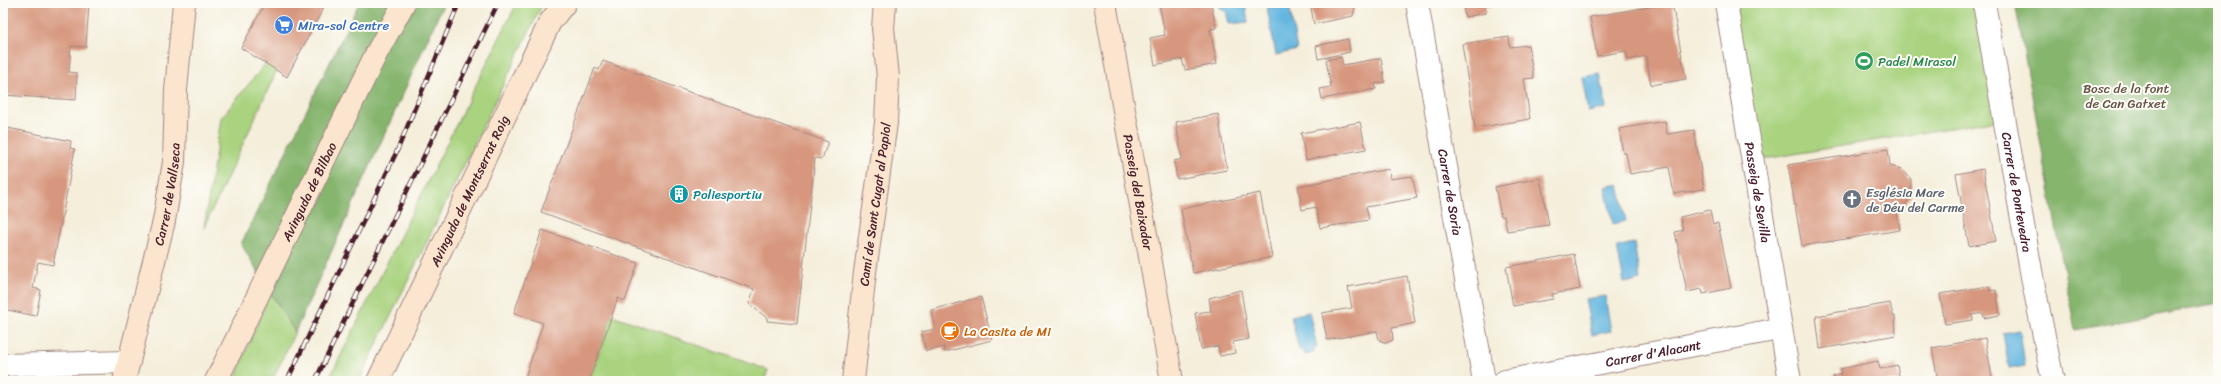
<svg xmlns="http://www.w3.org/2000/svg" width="2221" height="384" font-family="Sriracha,sans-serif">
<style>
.green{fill:#a9d37f;stroke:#7a7955}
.forest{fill:#86b56e;stroke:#686a4c}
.water{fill:#63b6df;stroke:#566a85}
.building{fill:#d7977e}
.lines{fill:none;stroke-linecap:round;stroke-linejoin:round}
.street-casing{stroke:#9f8682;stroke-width:24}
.secondary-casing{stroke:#9f8682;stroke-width:24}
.street{stroke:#fff;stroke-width:22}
.secondary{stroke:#fbe5cf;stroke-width:22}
.rail-casing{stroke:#4a1f2b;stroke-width:4.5}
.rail{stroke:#fdfcf7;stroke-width:3;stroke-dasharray:9;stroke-linecap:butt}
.labels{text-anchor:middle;stroke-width:4;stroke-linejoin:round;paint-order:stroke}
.shop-label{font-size:13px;fill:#366cbe;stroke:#fdfcf7;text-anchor:start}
.leisure-label{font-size:13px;fill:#27864d;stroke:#fdfcf7;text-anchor:start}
.park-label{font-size:13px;fill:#654;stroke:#fdfcf7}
.street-label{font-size:13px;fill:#4a1f2b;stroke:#fdfcf7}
.worship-label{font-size:13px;fill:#5b616d;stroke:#fdfcf7;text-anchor:start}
.culture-label{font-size:13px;fill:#0d838f;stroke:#fdfcf7;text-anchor:start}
.food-label{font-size:13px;fill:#c56008;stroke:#fdfcf7;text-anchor:start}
</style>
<rect width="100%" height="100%" fill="#fdfcf7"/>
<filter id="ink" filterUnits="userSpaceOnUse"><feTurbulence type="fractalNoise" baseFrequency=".025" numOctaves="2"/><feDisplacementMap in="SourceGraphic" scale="8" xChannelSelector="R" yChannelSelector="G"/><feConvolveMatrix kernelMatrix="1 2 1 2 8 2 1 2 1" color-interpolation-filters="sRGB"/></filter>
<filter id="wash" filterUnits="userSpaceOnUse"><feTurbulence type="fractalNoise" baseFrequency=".012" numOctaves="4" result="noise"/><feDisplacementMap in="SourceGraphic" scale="16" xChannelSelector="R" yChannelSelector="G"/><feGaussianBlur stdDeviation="0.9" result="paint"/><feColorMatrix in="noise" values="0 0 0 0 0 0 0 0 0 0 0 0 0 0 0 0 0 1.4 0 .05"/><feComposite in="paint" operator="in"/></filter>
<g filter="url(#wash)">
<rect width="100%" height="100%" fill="#f4eeda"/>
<!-- green -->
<path class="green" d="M517 3H543L359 381H328Z
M1726 3H1981L2004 119 1752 161Z
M266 63 277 70 204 228 221 118Z
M270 292 295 332 272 381H234Z
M612 315 768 370 764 381H589Z"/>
<!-- forest -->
<path class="forest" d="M359 3H444L295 332 241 244Z
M2015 3H2218V304L2075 330Z"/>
<!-- water -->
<path class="water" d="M1220 3H1245L1248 22 1229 24 1226 11 1220 9Z
M1289 4 1297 50 1276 55 1267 8Z
M1600 74 1606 108 1588 112 1582 77Z
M1619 184 1626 221 1613 224 1605 187Z
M1634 243 1640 280 1624 283 1617 247Z
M1605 296 1611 331 1592 335 1585 299Z
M1309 312 1317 347 1314 348V352L1307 355 1304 354 1302 350H1299L1291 316Z
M2020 330 2025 366 2009 369 2003 333Z"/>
<g id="blocks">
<!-- building -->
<path class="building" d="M4 3H89L86 47 71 46 69 72 77 73 76 100 3 95Z
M265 3H326L287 77 241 48Z
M1159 3H1211L1216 28 1210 29 1217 64 1185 70 1182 59 1155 65 1150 38 1165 35Z
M1310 3H1356L1353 16 1314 24Z
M1462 3H1496V4L1485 6 1486 13 1465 17Z
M1672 3 1686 79 1651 85 1646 56 1628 60 1626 51 1597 56 1590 17Z
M1509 37 1510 47 1528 45 1534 78 1524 79 1530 119 1475 128 1462 44Z
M1348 39 1350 52 1318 59 1316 46Z
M1341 57 1343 65 1381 58 1385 82 1375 84 1376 89 1322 99 1320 89 1331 87 1326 60Z
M603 61 828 142 822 159 815 158 797 324 767 321V318L749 304 754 289 541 212 595 68 599 70Z
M1218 114 1227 170 1177 179 1174 161 1182 159 1176 122Z
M1665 121 1667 134 1694 130 1704 189 1674 194 1669 167 1630 174 1626 153H1623L1619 129Z
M1360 122 1366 149 1306 160 1301 133Z
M3 127 71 141 70 148 75 149 53 265 38 262 33 288 41 290 36 316 3 309Z
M1888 149 1890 166 1902 169 1911 179V196L1902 209 1897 212 1900 230 1802 246 1788 165Z
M1389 169 1390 179 1412 176 1417 198 1366 207 1369 220 1320 228 1316 207 1302 210 1298 186Z
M1983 169 1996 241 1969 246 1956 174Z
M1540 178 1549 225 1507 231 1504 216H1501L1495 187Z
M1260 193 1272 257 1193 273 1181 209Z
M1710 210 1713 224 1718 223 1731 288 1703 294 1702 289 1687 292 1675 232 1683 230 1680 217Z
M542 230 638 263 625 301 618 298 589 381H524L543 323 514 313Z
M1574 254 1580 289 1552 294 1553 299 1513 306 1506 267Z
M1407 276 1415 323 1392 328 1393 340 1386 343 1379 340 1377 331 1327 340 1322 313 1352 308 1348 287Z
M1989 286 1990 291 1996 290 2000 315 1984 318 1983 313 1972 315 1973 320 1945 324 1940 294Z
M1241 290 1249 339 1233 342 1235 353 1220 356 1218 346 1201 349 1195 313 1211 311 1209 298Z
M981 297 992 340 945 352 944 347 926 351 921 332 935 329 931 310Z
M1890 303 1893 316H1895L1896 335 1820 349 1816 316Z
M1985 338 1992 377 1973 381H1938L1932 348Z
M1878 361 1880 369 1897 365 1900 381H1834L1833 376 1841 374 1840 369Z"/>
</g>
</g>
<g filter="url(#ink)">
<use href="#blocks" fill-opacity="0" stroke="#9f8682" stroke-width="1"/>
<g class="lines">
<!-- street casing -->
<g class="street-casing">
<g id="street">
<path id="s1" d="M1417 3 1484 381"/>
<path id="s2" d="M1726 3 1790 381"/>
<path id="s3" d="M1984 3 2033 282 2053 381"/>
<path d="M3 365 129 362"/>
<path id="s4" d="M1505 381 1779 329"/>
</g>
</g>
<!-- secondary casing -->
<g class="secondary-casing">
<g id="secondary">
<path id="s5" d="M1105 3 1172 381"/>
<path id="s6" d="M124 381 164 221 174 162 176 90 184 3"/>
<path id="s7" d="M216 381 376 54 404 3"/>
<path id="s8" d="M378 381 550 22 565 3"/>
<path id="s9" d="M853 381 865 272 886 123 888 77 883 28 885 3"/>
</g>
</g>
<!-- street -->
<use href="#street" class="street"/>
<!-- secondary -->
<use href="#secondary" class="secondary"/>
<!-- rail casing -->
<g class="rail-casing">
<path id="rail" d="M287 381 397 151 459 3
M315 381 498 3"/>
</g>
<!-- rail -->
<use href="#rail" class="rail"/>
</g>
</g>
<!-- icons -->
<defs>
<g id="supermarket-disc" transform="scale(1)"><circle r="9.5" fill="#3f7fe0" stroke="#fdfcf7"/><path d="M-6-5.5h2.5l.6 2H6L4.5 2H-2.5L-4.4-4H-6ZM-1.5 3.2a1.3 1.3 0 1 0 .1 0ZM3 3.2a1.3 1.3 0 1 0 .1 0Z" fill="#fff"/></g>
<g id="stadium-disc" transform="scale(1)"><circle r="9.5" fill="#2e9e5b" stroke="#fdfcf7"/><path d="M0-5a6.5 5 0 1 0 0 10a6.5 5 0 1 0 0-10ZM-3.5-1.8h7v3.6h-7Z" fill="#fff"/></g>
<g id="building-disc" transform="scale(1)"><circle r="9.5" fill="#0f9aa8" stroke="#fdfcf7"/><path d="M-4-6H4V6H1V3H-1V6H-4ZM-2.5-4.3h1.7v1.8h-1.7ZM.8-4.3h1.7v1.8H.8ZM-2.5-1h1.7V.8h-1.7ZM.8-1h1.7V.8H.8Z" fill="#fff"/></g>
<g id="church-disc" transform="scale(1)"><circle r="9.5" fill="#6b7280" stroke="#fdfcf7"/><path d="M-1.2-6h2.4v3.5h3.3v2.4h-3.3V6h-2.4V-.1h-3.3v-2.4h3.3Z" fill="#fff"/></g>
<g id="cafe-disc" transform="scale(1)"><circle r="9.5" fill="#e8710a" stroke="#fdfcf7"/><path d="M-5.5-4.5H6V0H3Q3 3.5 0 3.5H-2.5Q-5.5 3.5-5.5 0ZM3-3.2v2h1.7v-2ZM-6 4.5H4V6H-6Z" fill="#fff"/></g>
</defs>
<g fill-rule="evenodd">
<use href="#supermarket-disc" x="284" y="25"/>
<use href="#stadium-disc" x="1864" y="61"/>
<use href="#building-disc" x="679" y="194"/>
<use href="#church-disc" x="1852" y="199"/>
<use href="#cafe-disc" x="950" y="331"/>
</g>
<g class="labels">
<!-- shop labels -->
<g class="shop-label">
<text x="298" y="30">Mira-sol Centre</text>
</g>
<!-- leisure labels -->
<g class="leisure-label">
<text x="1878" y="66">Padel Mirasol</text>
</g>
<!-- park labels -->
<g class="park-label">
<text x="2126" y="93">Bosc de la font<tspan x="2126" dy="15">de Can Gatxet</tspan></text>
</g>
<!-- street labels -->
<g class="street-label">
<text dy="5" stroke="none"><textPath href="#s7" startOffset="211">Avinguda de Bilbao</textPath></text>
<text dy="5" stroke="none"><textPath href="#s8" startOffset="211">Avinguda de Montserrat Roig</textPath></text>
<text dy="5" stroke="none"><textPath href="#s5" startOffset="192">Passeig del Baixador</textPath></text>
<text dy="5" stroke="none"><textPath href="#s1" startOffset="192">Carrer de Soria</textPath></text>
<text dy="5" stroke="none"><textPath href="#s2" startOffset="192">Passeig de Sevilla</textPath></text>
<text dy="5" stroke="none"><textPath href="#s3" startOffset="192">Carrer de Pontevedra</textPath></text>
<text dy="5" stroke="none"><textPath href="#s6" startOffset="192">Carrer de Vallseca</textPath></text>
<text dy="5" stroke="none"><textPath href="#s9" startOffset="178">Camí de Sant Cugat al Papiol</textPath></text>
<text dy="5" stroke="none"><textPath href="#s4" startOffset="151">Carrer d'Alacant</textPath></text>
</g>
<!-- worship labels -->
<g class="worship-label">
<text x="1866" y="197">Església Mare<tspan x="1866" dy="15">de Déu del Carme</tspan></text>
</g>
<!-- culture labels -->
<g class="culture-label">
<text x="693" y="199">Poliesportiu</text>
</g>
<!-- food labels -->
<g class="food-label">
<text x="964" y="336">La Casita de Mi</text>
</g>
</g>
<!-- margin -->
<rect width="2221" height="384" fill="none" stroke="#fdfcf7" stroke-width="16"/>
</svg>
